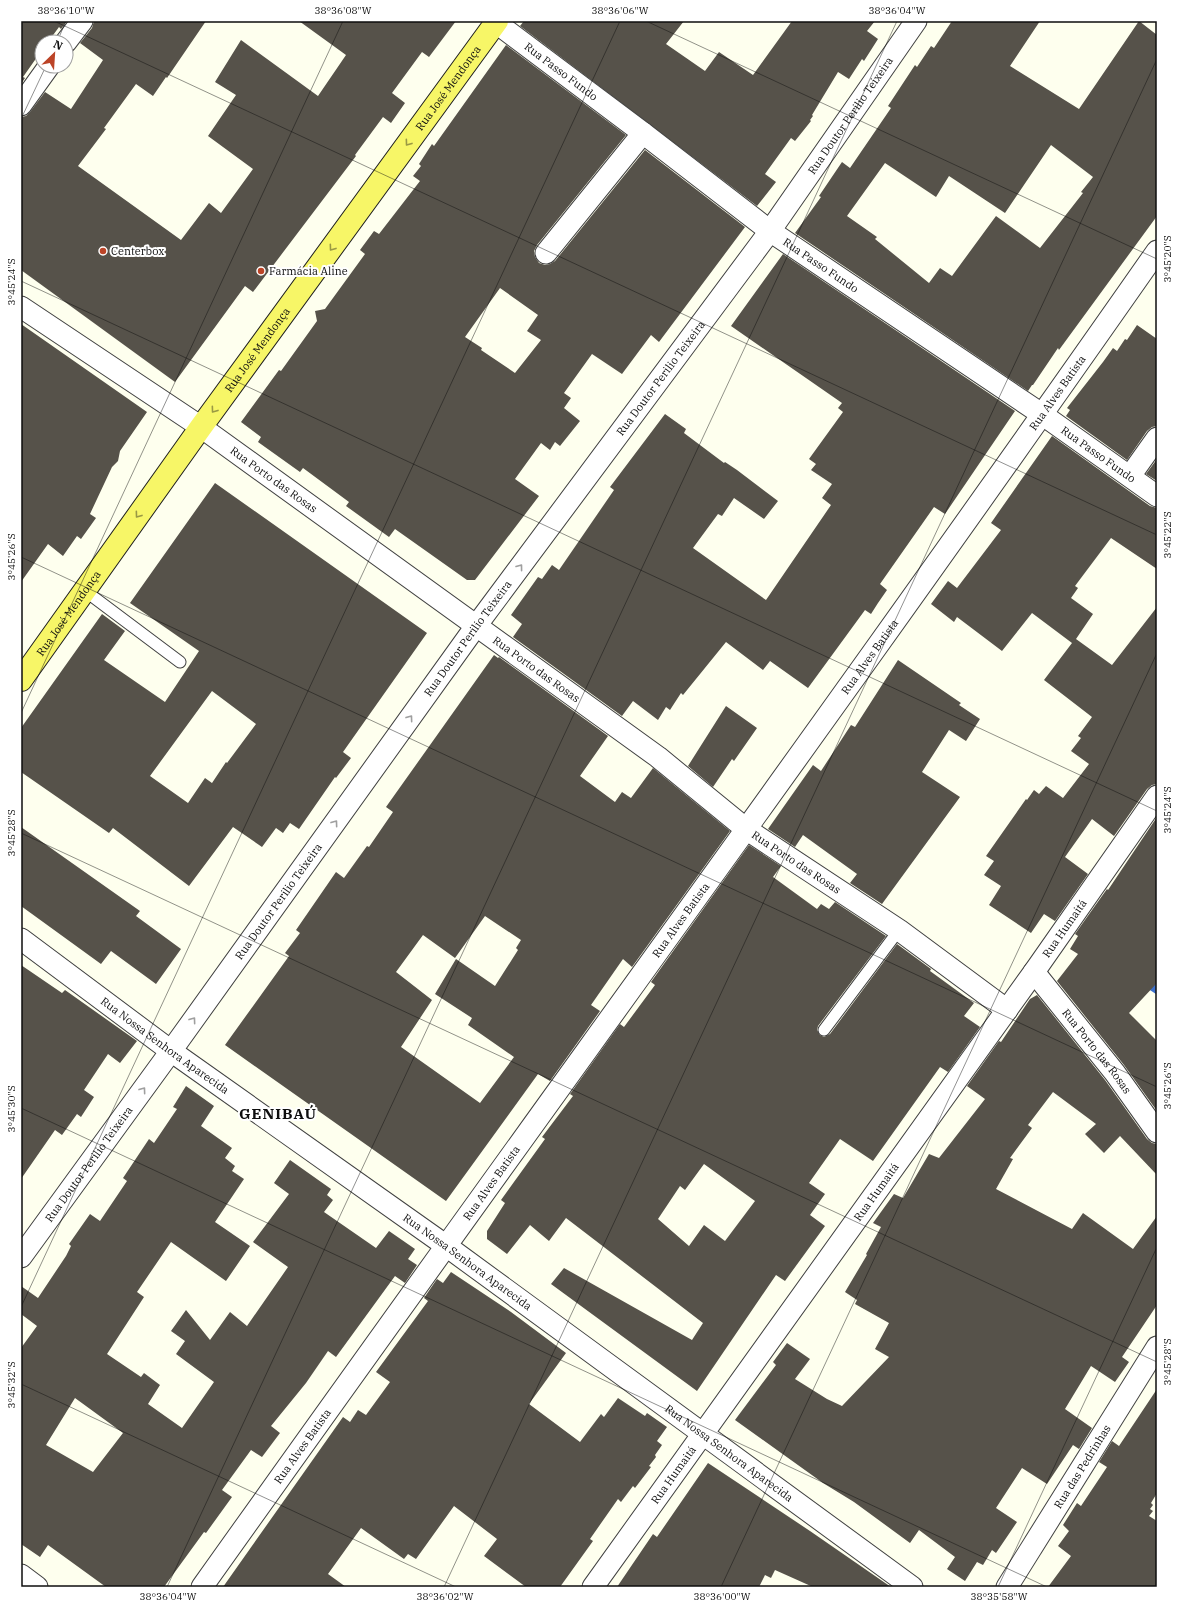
<svg xmlns="http://www.w3.org/2000/svg" width="1178" height="1608" font-family="'IBM Plex Serif',serif">
<style>
.lines{fill:none;stroke-linecap:round;stroke-linejoin:round}
.stream{stroke:#3c70cb;stroke-width:8}
.building{fill:#56524a;fill-rule:evenodd}
.service-casing{stroke:#414141;stroke-width:13}
.minor-casing{stroke:#414141;stroke-width:23}
.primary-casing{stroke:#1f1f1f;stroke-width:24}
.service{stroke:#fff;stroke-width:11}
.minor{stroke:#fff;stroke-width:21}
.primary{stroke:#f7f667;stroke-width:22}
.oneway{stroke:#9a9943}
.oneway2{stroke:#9f9f9f}
.ticks{fill:none;stroke:#0e0e0e;stroke-width:1;stroke-opacity:0.45}
.poi-dot{fill:#bc4427;stroke:#fff;stroke-width:1.5}
.labels{text-anchor:middle;stroke-width:4;stroke-linejoin:round;paint-order:stroke}
.street-label{font-size:11px;fill:#0e0e0e;stroke:#fff}
.poi-label{font-size:11px;fill:#0e0e0e;stroke:#fff;text-anchor:start}
.district-label{font-size:15px;font-weight:bold;letter-spacing:1px;fill:#0e0e0e;stroke:#fff}
.neatline{fill:none;stroke:#0e0e0e;stroke-width:1.5}
.ticks-label{font-size:10px;text-anchor:middle;fill:#0e0e0e}
</style>
<rect width="100%" height="100%" fill="#feffee"/>
<g class="lines">
<!-- stream -->
<path class="stream" d="M1145 982 1157 990"/>
</g>
<!-- building -->
<path class="building" d="M21 21H67L61 29 59 27 48 42H42V50L23 77 25 78 21 84Z
M94 21H206L167 78 166 77 153 96 136 84 104 128 106 129 78 166 181 240 209 203 221 213 253 169 208 136 236 95 215 82 241 40 318 96 346 55 299 21H456L429 57 422 52 392 93 405 103 391 123 383 117 355 155 356 156 253 292 245 286 175 382 21 270V117L26 116 30 112 45 92 71 109 103 60 80 43 92 28Z
M524 21H684L666 44 705 71 719 52 753 75 792 21H875L867 31 878 39 864 61 862 59 849 79 838 72 812 115 813 116 810 120 811 121 795 141 791 138 765 174 776 182 757 206 520 26Z
M952 21H1040L1010 66 1079 109 1139 21 1157 35V216L1059 350 1058 348 1033 385H1032L1028 391 795 233 821 197 819 196 842 162 850 168 891 108 888 106 915 65 917 67 931 46 934 48ZM1051 145 1093 177 1081 192 1083 193 1040 248 996 216 952 276 940 268 929 283 875 239 877 237 847 216 885 163 936 197 949 176 1005 213Z
M506 45 626 135 537 245 534 251 535 257 539 263 545 265 550 264 555 261 645 150 745 227 659 342 651 335 622 374 592 354 564 393 571 398 564 408 580 421 560 446 555 442 550 450 541 443 515 479 539 496 475 580H467L395 529 389 537 346 506 349 502 303 468 300 472 258 442 261 437 241 422 279 370 281 371 317 321 315 311 325 309 365 254 360 250 374 231 379 234 420 181 413 176 421 166 419 164 432 144 434 146ZM500 288 538 315 527 331 541 340 515 373 481 350 482 348 465 337Z
M783 254 1015 411 945 514 934 507 880 584 887 590 878 603 871 614 865 610 808 688 770 661 763 670 726 642 683 695 681 693 670 710 666 707 658 720 633 701 622 716 513 637 522 624 511 615 538 577 542 579 552 565 559 570 614 490 610 487 665 414 686 429 684 433 724 463 725 462 737 470 778 501 764 519 734 498 722 516 718 514 693 548 766 600 831 505 822 498 832 484 811 470 816 464 809 459 843 412 838 408 842 403 731 326Z
M21 324 147 412 120 451 118 461 112 467 90 514 96 518 81 539 77 536 63 556 48 544 21 582Z
M1137 325 1157 339V426L1152 427 1147 431 1127 460 1066 416 1070 410 1067 408 1103 362 1113 348 1117 351 1125 339 1127 340Z
M1052 436 1150 506 1157 508V569L1111 538 1075 586 1078 588 1071 598 1093 614 1076 639 1112 665 1157 607V784L1152 785 1147 789 1114 836 1092 819 1065 857 1088 874 1055 921 1044 914 1031 933 989 905 1001 886 984 875 994 861 986 856 1026 799 1027 800 1034 790 1039 794 1046 786 1063 798 1089 764 1071 751 1081 738 1078 736 1092 717 1044 680 1072 643 1032 613 1002 651 957 617 954 622 931 604 948 581 957 588 1001 530 991 523Z
M1157 459V481L1146 474Z
M215 483 427 633 343 752 351 758 336 778 335 777 299 829 290 823 283 833 276 828 262 847 233 827 189 886 113 828 109 833 21 772V728L102 614 125 631 104 660 165 702 199 651 130 603ZM212 691 256 724 227 763 226 762 212 783 205 778 188 803 150 776Z
M494 655 498 658 499 657 608 736 580 776 615 802 622 792 631 798 653 768 730 831 632 967 623 959 591 1005 600 1011 550 1081 538 1074 446 1201 225 1045 289 956 285 953 300 933 296 930 336 872 344 878 367 846 369 847 393 812 386 807ZM485 916 521 940 516 948 518 950 495 986 456 959 435 994 472 1018 468 1025 514 1057 480 1103 401 1047 432 1000 396 972 423 935 455 958Z
M898 660 961 703 959 705 980 719 966 741 949 730 922 772 960 797 882 904 850 883 857 874 803 835 795 847 768 829 813 765 821 771 851 725 855 727Z
M726 706 757 728 734 761 732 759 713 787 688 766Z
M1157 817V983L1129 1013 1157 1041V1111L1124 1065 1057 981 1078 954 1070 949 1078 936 1075 934 1107 889 1108 890Z
M21 827 140 911 136 916 181 949 156 984 111 951 101 964 21 906Z
M749 845 781 866 773 877 817 909 821 904 829 909 835 902 886 936 818 1026 817 1030 820 1035 824 1037 830 1034 897 944 931 969 930 971 974 1003 964 1016 980 1027 948 1072 940 1067 873 1161 840 1139 809 1183 825 1194 810 1215 825 1226 785 1281 776 1275 697 1391 551 1284 564 1268 692 1340 703 1323 566 1218 549 1241 530 1225 507 1254 487 1239V1231L505 1203 501 1200 545 1139 542 1137 573 1096 570 1094 620 1024 624 1027 655 985 651 982ZM704 1164 755 1201 725 1241 704 1225 689 1246 658 1219 680 1186 685 1190Z
M21 965 62 993 65 990 137 1041 120 1063 108 1054 84 1090 94 1097 81 1117 77 1114 62 1135 55 1130 21 1179Z
M1037 995 1105 1080 1147 1139 1152 1143 1157 1144V1175L1120 1136 1104 1153 1085 1134 1096 1124 1053 1092 1028 1125 1032 1128 1010 1158 1013 1159 996 1189 1072 1229 1083 1213 1133 1249 1157 1216V1305L1122 1357 1129 1362 1115 1382 1091 1366 1065 1409 1092 1428 1079 1449 1073 1445 1047 1484 1022 1468 996 1508 1017 1522 996 1553 992 1550 983 1565 977 1562 965 1581 947 1569 955 1557 919 1530 910 1543 854 1502 823 1483 735 1420 776 1365 773 1362 787 1343 810 1359 795 1379 827 1399 842 1406 889 1357 875 1349 889 1323 855 1304 857 1300 845 1292 867 1255 866 1254 881 1227 873 1223 894 1194 903 1198 929 1154 939 1158 985 1099 967 1086 999 1041 1001 1042 1030 999Z
M186 1086 214 1106 201 1126 232 1148 225 1158 235 1166 232 1171 244 1179 215 1222 250 1246 226 1281 171 1242 137 1292 144 1297 107 1354 141 1377 144 1373 160 1385 148 1404 182 1428 214 1382 176 1354 185 1341 171 1331 186 1310 210 1340 230 1312 247 1326 288 1267 253 1242 289 1194 274 1183 290 1160 331 1189 327 1195 333 1200 324 1212 376 1248 389 1231 415 1249 408 1259 417 1265 405 1283 395 1276 336 1357 328 1351 306 1383 271 1426 280 1433 262 1457 251 1450 222 1490 232 1497 206 1533 204 1532 164 1587H106L48 1545 40 1557 21 1544V1348L37 1326 21 1314V1286L38 1298 66 1256 71 1246 69 1244 90 1214 100 1221 127 1181 123 1178 149 1139 154 1143 177 1109 173 1107ZM75 1398 123 1433 93 1472 46 1445Z
M451 1272 511 1312 566 1353 529 1404 580 1442 601 1414 604 1417 618 1398 645 1416 647 1413 667 1427 657 1441 662 1445 655 1455 656 1457 649 1466 651 1467 635 1488 633 1486 621 1502 618 1499 590 1539 593 1541 560 1587H526L484 1556 497 1539 454 1506 416 1559 408 1554 404 1559 361 1528 328 1574 346 1587H223L343 1417 350 1422 358 1410 366 1415 390 1382 376 1372 428 1301 424 1298 437 1279 443 1283Z
M1157 1389V1493L1151 1503 1153 1505 1150 1509 1153 1511 1149 1516 1157 1521V1587H1048L1071 1556 1058 1546 1069 1531 1063 1525 1077 1503 1081 1506 1107 1467 1099 1462 1112 1441 1119 1446Z
M708 1463 810 1531 891 1587H813L775 1570 771 1578 765 1575 759 1587H617L653 1534 657 1537Z"/>
<g class="lines">
<!-- service casing -->
<g class="service-casing">
<path id="service" d="M84 590 180 662
M824 1030 899 930"/>
</g>
<!-- minor casing -->
<g class="minor-casing">
<g id="minor">
<path id="s1" d="M494 21 643 133 770 231 1043 415 1157 496"/>
<path d="M66 42 82 21"/>
<path d="M21 105 49 66"/>
<path d="M546 253 643 133"/>
<path id="s2" d="M21 307 201 427 658 757 746 829 899 930 1007 1010"/>
<path d="M1130 476 1157 438"/>
<path id="s3" d="M21 939 171 1051 445 1245 912 1587"/>
<path id="s4" d="M1034 972 1115 1073 1157 1132"/>
<path id="s5" d="M21 1257 171 1051 476 626 770 231 916 21"/>
<path d="M21 1575 37 1587"/>
<path id="s6" d="M202 1587C519 1141 843 700 1157 251"/>
<path id="s7" d="M593 1587 1034 972 1157 796"/>
<path id="s8" d="M1007 1587 1157 1347"/>
</g>
</g>
<!-- primary casing -->
<g class="primary-casing">
<g id="primary">
<path id="s9" d="M21 680 201 427 497 21"/>
</g>
</g>
<!-- service -->
<use href="#service" class="service"/>
<!-- minor -->
<use href="#minor" class="minor"/>
<!-- primary -->
<use href="#primary" class="primary"/>
</g>
<!-- one-way arrows -->
<defs><path id="oneway-chevron" d="M-2-3.5L2.5 0L-2 3.5" fill="none" stroke-width="1.6" stroke-linecap="round" stroke-linejoin="round"/></defs>
<g class="oneway">
<use href="#oneway-chevron" transform="translate(408 143) rotate(126)"/>
<use href="#oneway-chevron" transform="translate(332 248) rotate(126)"/>
<use href="#oneway-chevron" transform="translate(214 410) rotate(126)"/>
<use href="#oneway-chevron" transform="translate(138 515) rotate(126)"/>
</g>
<g class="oneway2">
<use href="#oneway-chevron" transform="translate(520 567) rotate(-53)"/>
<use href="#oneway-chevron" transform="translate(410 718) rotate(-54)"/>
<use href="#oneway-chevron" transform="translate(335 823) rotate(-54)"/>
<use href="#oneway-chevron" transform="translate(193 1020) rotate(-54)"/>
<use href="#oneway-chevron" transform="translate(143 1090) rotate(-54)"/>
</g>
<!-- ticks -->
<path class="ticks" d="M54 21 1157 535M646 21 1157 259M57 42 66 21M21 119 46 66M21 281 1157 811M21 557 1157 1087M21 713 343 21M21 833 1157 1362M21 1108 1047 1587M21 1307 620 21M21 1384 456 1587M167 1587 897 21M444 1587 1157 59M721 1587 1157 653M998 1587 1157 1247"/>
<!-- markers -->
<g class="poi-dot">
<circle cx="103" cy="251" r="4"/>
<circle cx="261" cy="271" r="4"/>
</g>
<g class="labels">
<!-- street labels -->
<g class="street-label">
<text dy="4" stroke="none"><textPath href="#s1" startOffset="84">Rua Passo Fundo</textPath></text>
<text dy="4" stroke="none"><textPath href="#s9" startOffset="730">Rua José Mendonça</textPath></text>
<text dy="4" stroke="none"><textPath href="#s5" startOffset="1411">Rua Doutor Perilio Teixeira</textPath></text>
<text dy="4" stroke="none"><textPath href="#s1" startOffset="408">Rua Passo Fundo</textPath></text>
<text dy="4" stroke="none"><textPath href="#s9" startOffset="406">Rua José Mendonça</textPath></text>
<text dy="4" stroke="none"><textPath href="#s5" startOffset="1087">Rua Doutor Perilio Teixeira</textPath></text>
<text dy="4" stroke="none"><textPath href="#s6" startOffset="1469">Rua Alves Batista</textPath></text>
<text dy="4" stroke="none"><textPath href="#s1" startOffset="744">Rua Passo Fundo</textPath></text>
<text dy="4" stroke="none"><textPath href="#s2" startOffset="306">Rua Porto das Rosas</textPath></text>
<text dy="4" stroke="none"><textPath href="#s9" startOffset="82">Rua José Mendonça</textPath></text>
<text dy="4" stroke="none"><textPath href="#s5" startOffset="763">Rua Doutor Perilio Teixeira</textPath></text>
<text dy="4" stroke="none"><textPath href="#s6" startOffset="1145">Rua Alves Batista</textPath></text>
<text dy="4" stroke="none"><textPath href="#s2" startOffset="630">Rua Porto das Rosas</textPath></text>
<text dy="4" stroke="none"><textPath href="#s2" startOffset="954">Rua Porto das Rosas</textPath></text>
<text dy="4" stroke="none"><textPath href="#s5" startOffset="439">Rua Doutor Perilio Teixeira</textPath></text>
<text dy="4" stroke="none"><textPath href="#s6" startOffset="821">Rua Alves Batista</textPath></text>
<text dy="4" stroke="none"><textPath href="#s7" startOffset="810">Rua Humaitá</textPath></text>
<text dy="4" stroke="none"><textPath href="#s3" startOffset="179">Rua Nossa Senhora Aparecida</textPath></text>
<text dy="4" stroke="none"><textPath href="#s4" startOffset="101">Rua Porto das Rosas</textPath></text>
<text dy="4" stroke="none"><textPath href="#s5" startOffset="115">Rua Doutor Perilio Teixeira</textPath></text>
<text dy="4" stroke="none"><textPath href="#s6" startOffset="497">Rua Alves Batista</textPath></text>
<text dy="4" stroke="none"><textPath href="#s7" startOffset="486">Rua Humaitá</textPath></text>
<text dy="4" stroke="none"><textPath href="#s3" startOffset="551">Rua Nossa Senhora Aparecida</textPath></text>
<text dy="4" stroke="none"><textPath href="#s6" startOffset="173">Rua Alves Batista</textPath></text>
<text dy="4" stroke="none"><textPath href="#s3" startOffset="875">Rua Nossa Senhora Aparecida</textPath></text>
<text dy="4" stroke="none"><textPath href="#s8" startOffset="142">Rua das Pedrinhas</textPath></text>
<text dy="4" stroke="none"><textPath href="#s7" startOffset="138">Rua Humaitá</textPath></text>
</g>
<!-- poi labels -->
<g class="poi-label">
<text x="111" y="255">Centerbox</text>
<text x="269" y="275">Farmácia Aline</text>
</g>
<!-- district labels -->
<g class="district-label">
<text x="278" y="1119">GENIBAÚ</text>
</g>
</g>
<!-- border -->
<rect width="1178" height="1608" fill="none" stroke="#ffffff" stroke-width="44"/>
<!-- north arrow -->
<g transform="translate(54 54) rotate(25)"><circle r="19" fill="#ffffff" stroke="#9f9f9f"/>
<path d="M0-3L7 15L0 10L-7 15Z" fill="#bc4427"/>
<text y="-6" font-size="11" font-weight="bold" text-anchor="middle" fill="#0e0e0e">N</text>
</g>
<rect x="22" y="22" width="1134" height="1564" class="neatline"/>
<g class="ticks-label">
<text x="66" y="14">38°36'10"W</text>
<text x="343" y="14">38°36'08"W</text>
<text x="620" y="14">38°36'06"W</text>
<text x="897" y="14">38°36'04"W</text>
<text transform="translate(1167 259) rotate(-90)" y="4">3°45'20"S</text>
<text transform="translate(11 282) rotate(-90)" y="4">3°45'24"S</text>
<text transform="translate(1167 535) rotate(-90)" y="4">3°45'22"S</text>
<text transform="translate(11 557) rotate(-90)" y="4">3°45'26"S</text>
<text transform="translate(1167 810) rotate(-90)" y="4">3°45'24"S</text>
<text transform="translate(11 833) rotate(-90)" y="4">3°45'28"S</text>
<text transform="translate(1167 1086) rotate(-90)" y="4">3°45'26"S</text>
<text transform="translate(11 1109) rotate(-90)" y="4">3°45'30"S</text>
<text transform="translate(1167 1362) rotate(-90)" y="4">3°45'28"S</text>
<text transform="translate(11 1385) rotate(-90)" y="4">3°45'32"S</text>
<text x="168" y="1600">38°36'04"W</text>
<text x="445" y="1600">38°36'02"W</text>
<text x="722" y="1600">38°36'00"W</text>
<text x="999" y="1600">38°35'58"W</text>
</g>
</svg>
